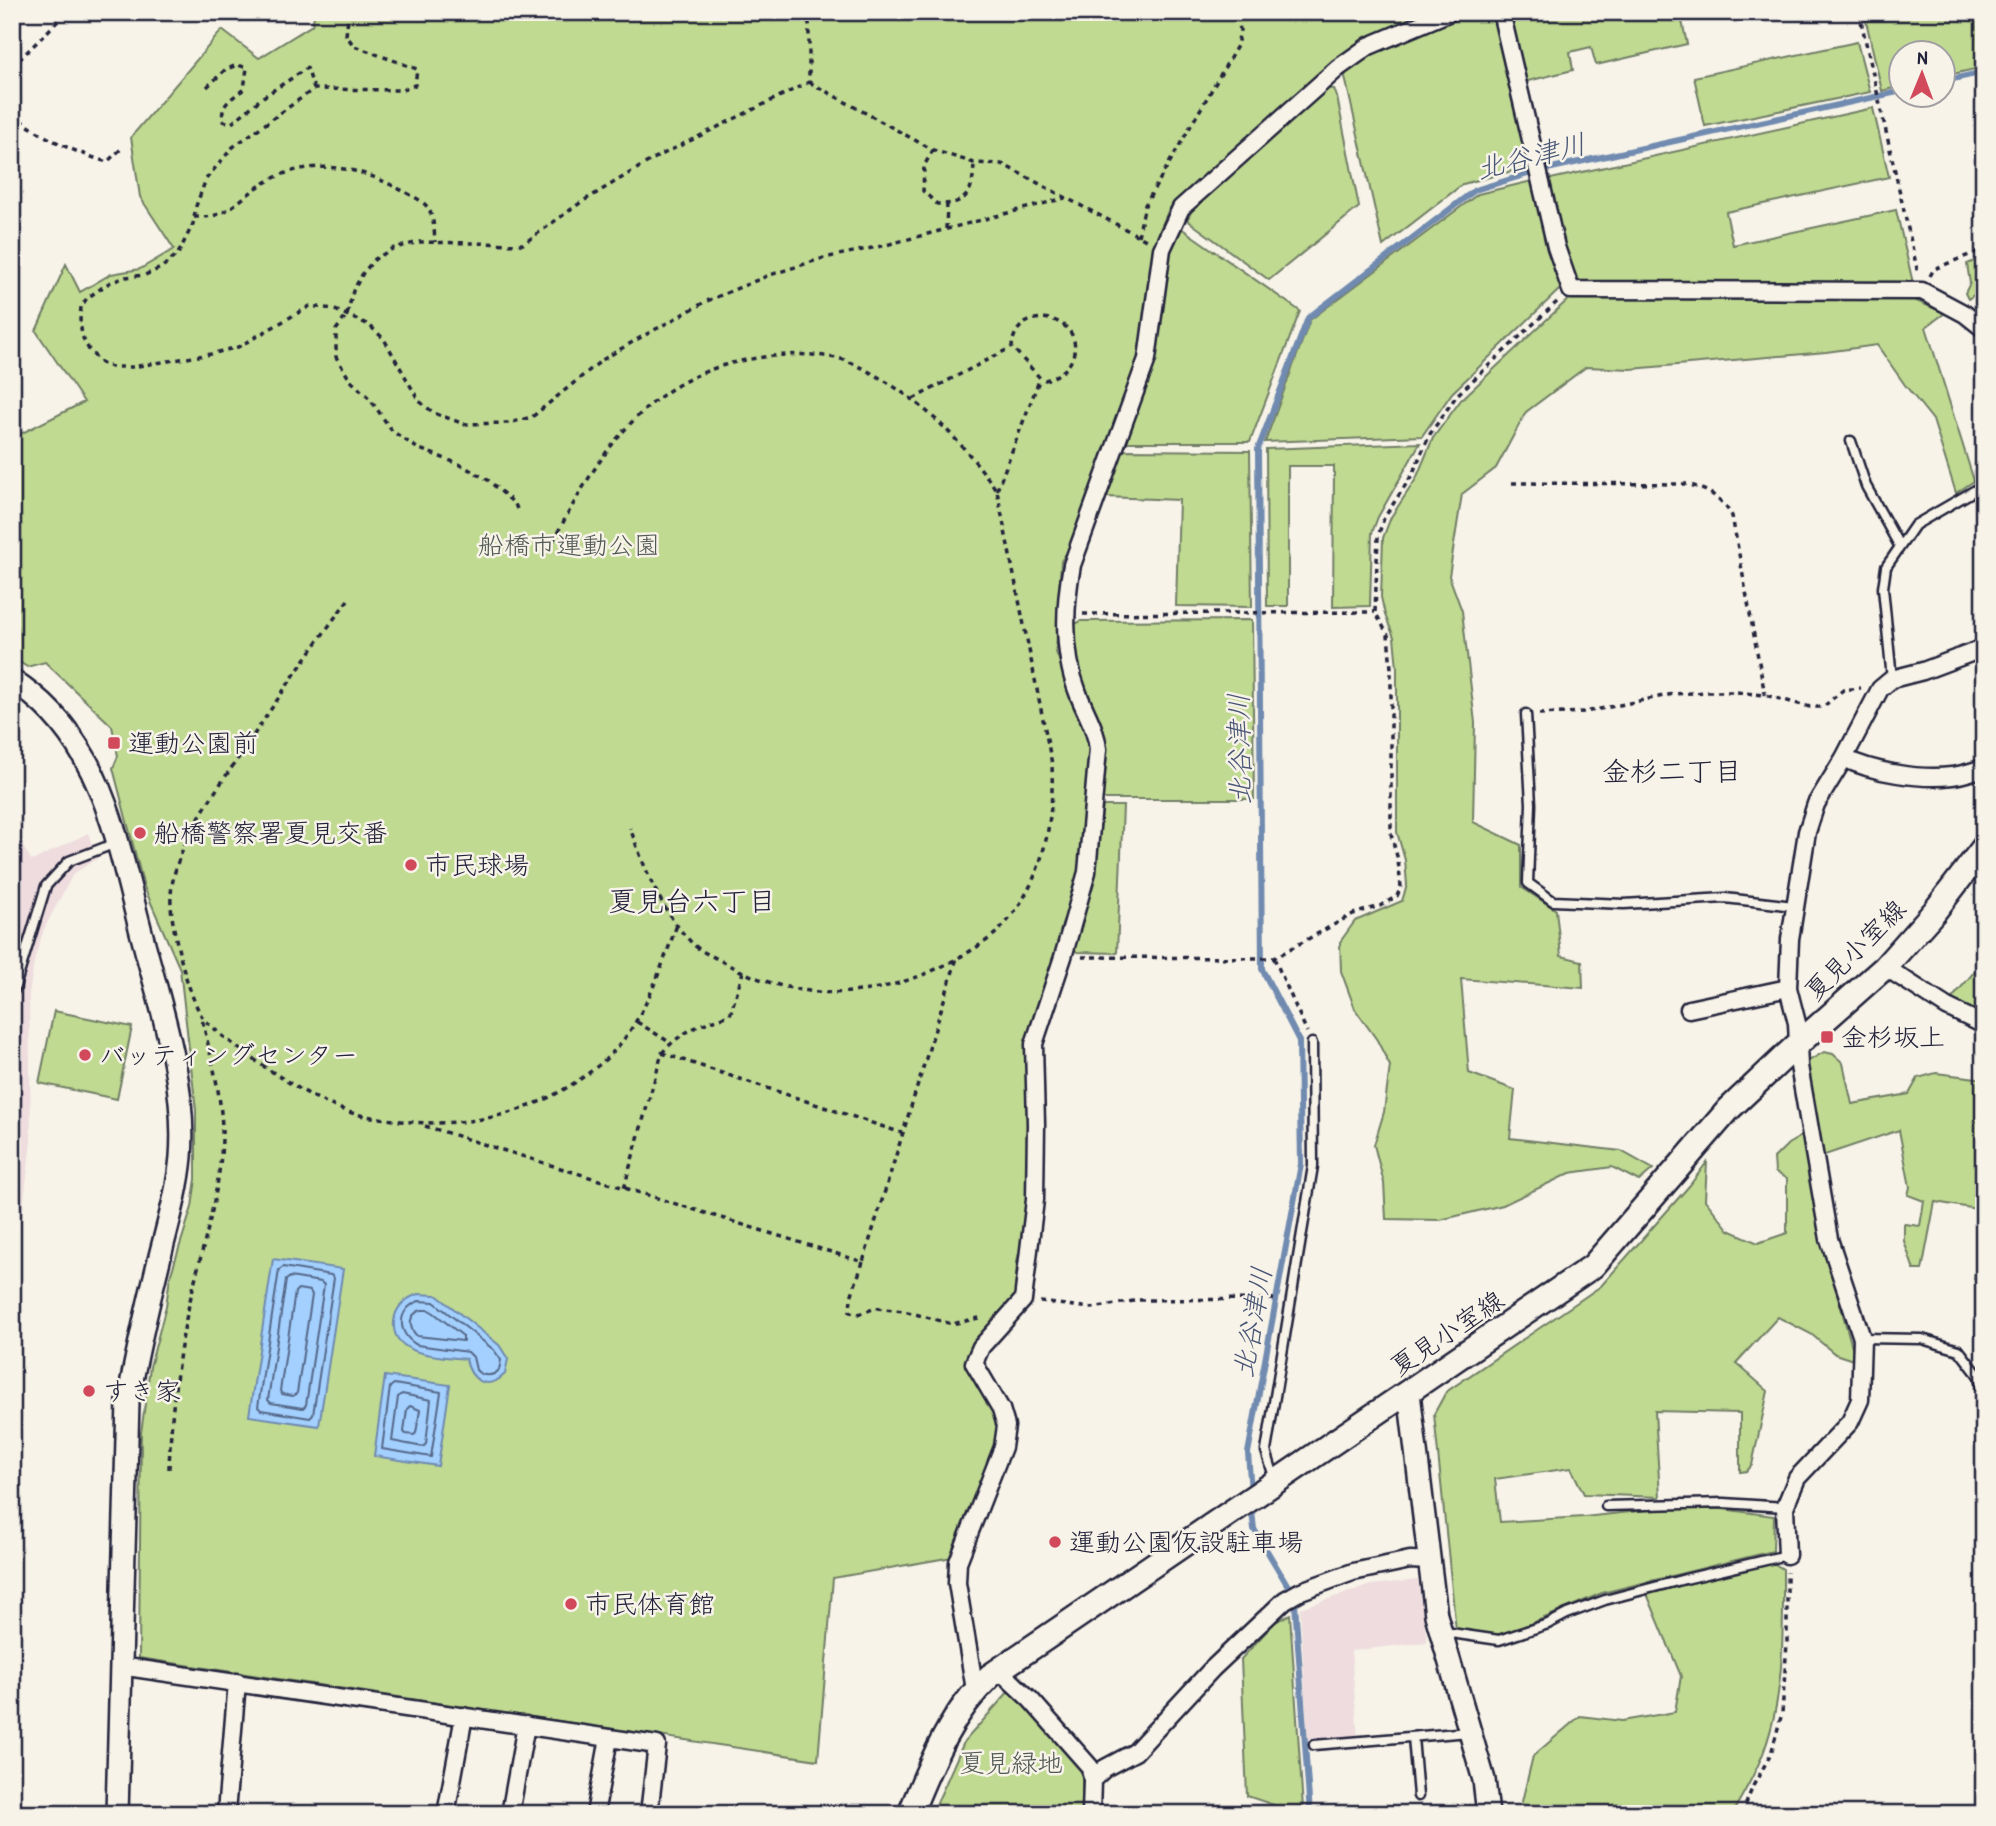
<svg xmlns="http://www.w3.org/2000/svg" width="1996" height="1826" font-family="'Patrick Hand','Klee One',sans-serif">
<style>
.built{fill:#eedcde}
.green{fill:#c0da91;stroke:#717e66;stroke-width:2}
.water{fill:#a3d0fe;stroke:#6f8ab0;stroke-width:2}
.lines{fill:none;stroke-linecap:round;stroke-linejoin:round}
.shore{stroke:#566889;stroke-width:2}
.stream{stroke:#6f8ab0;stroke-width:6}
.service-casing{stroke:#22223b;stroke-width:13}
.minor-casing{stroke:#22223b;stroke-width:21}
.tertiary-casing{stroke:#22223b;stroke-width:26}
.secondary-casing{stroke:#22223b;stroke-width:28}
.path{stroke:#22223b;stroke-width:3.5;stroke-dasharray:5 5;stroke-linecap:butt}
.service{stroke:#f7f3e8;stroke-width:8}
.minor{stroke:#f7f3e8;stroke-width:16}
.tertiary{stroke:#f7f3e8;stroke-width:21}
.secondary{stroke:#f7f3e8;stroke-width:23}
.poi-dot{fill:#d1495b;stroke:#f7f3e8;stroke-width:2.5}
.labels{text-anchor:middle;stroke-width:5;stroke-linejoin:round;paint-order:stroke}
.park-label{font-size:26px;fill:#515955;stroke:#f7f3e8}
.poi-label{font-size:26px;fill:#22223b;stroke:#f7f3e8;text-anchor:start}
.street-label{font-size:26px;fill:#22223b;stroke:#f7f3e8}
.water-label{font-size:28px;font-style:italic;fill:#495676;stroke:#f7f3e8}
.neighbourhood-label{font-size:28px;fill:#22223b;stroke:#f7f3e8}
</style>
<rect width="100%" height="100%" fill="#f7f3e8"/>
<filter id="ink" filterUnits="userSpaceOnUse"><feTurbulence type="fractalNoise" baseFrequency=".0143" numOctaves="2"/><feDisplacementMap in="SourceGraphic" scale="14" xChannelSelector="R" yChannelSelector="G"/><feConvolveMatrix kernelMatrix="1 2 1 2 8 2 1 2 1" color-interpolation-filters="sRGB"/></filter>
<g filter="url(#ink)">
<!-- built -->
<path class="built" d="M12 829 32 861 88 833 97 859 73 874 44 929 35 957 29 994 31 1141 21 1226 12 1256Z
M1418 1580 1427 1642 1351 1651 1358 1739 1308 1743 1300 1608 1371 1585Z"/>
<!-- green -->
<path class="green" d="M315 12H1426L1378 35 1332 64 1169 209 1159 232 1141 358 1075 541 1061 561 1056 652 1091 742 1083 847 1069 913 1028 1040 1030 1121 1027 1226 1017 1261 1015 1295 1003 1316 980 1338 985 1392 1002 1428 952 1557 833 1578 818 1760 139 1658 141 1433 150 1367 166 1306 170 1277 192 1207 196 1179V1110L180 969 144 887 113 768 118 756 112 726 45 662 27 667 12 657V438L84 402 36 331 66 264 80 292 111 274 140 269 174 249 140 197 131 137 222 30 259 58 312 25Z
M1467 12H1496L1531 166 1463 184 1383 246 1345 77 1347 69 1393 40Z
M1510 12H1680L1687 44 1596 65 1591 47 1570 52 1573 70 1524 82Z
M1864 12H1984V67L1944 76V52H1902L1901 86 1882 91Z
M1857 42 1870 92 1705 126 1694 77Z
M1327 88 1334 89 1337 97 1359 207 1269 280 1187 220 1193 208Z
M1873 108 1889 177 1726 212 1733 245 1896 210 1913 283 1579 284 1573 280 1546 180Z
M1532 181 1536 182 1561 281 1560 289 1452 393 1422 436 1265 442 1310 320 1478 194Z
M1181 228 1300 311 1250 442H1124L1152 363 1173 237Z
M1984 257V288L1968 299 1965 293 1970 283 1967 264Z
M1574 294 1914 300 1945 313 1926 327 1974 481 1956 493 1933 420 1905 385 1877 345 1826 352 1631 369 1586 367 1526 412 1496 468 1462 494 1449 576 1462 611 1475 723 1473 822 1521 845V887L1556 910 1561 956 1582 961 1583 988 1461 979 1469 1073 1515 1090 1510 1138 1621 1151 1653 1169 1639 1181 1612 1167 1570 1173 1503 1205 1440 1220 1386 1219 1384 1183 1374 1145 1384 1112 1390 1066 1377 1040 1355 1009 1341 971 1340 942 1355 921 1402 901 1407 885 1405 860 1397 832V668L1394 637 1385 615 1381 597 1383 538 1391 517 1416 479 1433 438 1461 400Z
M1420 443 1378 517 1372 533 1370 606 1333 607 1334 466H1288V606H1267L1266 449Z
M1122 450 1250 451 1252 607 1176 606 1179 500 1106 497Z
M1252 620 1254 799H1102V735L1072 654 1073 625 1081 621Z
M1103 806H1123L1117 953 1077 952 1072 948 1093 876Z
M1984 960V1019L1949 1002Z
M54 1011 132 1027 117 1099 39 1083Z
M1824 1052 1833 1054 1843 1063 1852 1104 1909 1094 1918 1078 1936 1073 1984 1079V1287L1974 1279 1983 1210 1935 1202 1922 1270H1914L1904 1241V1224L1920 1226 1924 1201 1908 1195 1910 1187 1899 1130 1822 1156 1807 1062Z
M1805 1134 1822 1240 1856 1361 1835 1354 1811 1334 1778 1317 1736 1363 1768 1391 1752 1465 1747 1471 1740 1472V1413L1655 1411 1660 1497 1584 1494 1571 1468 1495 1479 1500 1522 1584 1517 1658 1509H1722L1774 1516 1773 1551 1602 1593 1500 1637 1456 1630 1434 1414 1446 1392 1601 1286 1690 1185 1707 1162 1705 1200 1729 1230 1758 1243 1787 1233V1179L1775 1172 1774 1158 1788 1144Z
M1773 1563 1783 1569C1783 1630 1785 1694 1764 1751 1756 1773 1743 1794 1732 1814H1519L1533 1756 1580 1716 1622 1721 1675 1712 1681 1676 1647 1594Z
M1290 1614 1303 1808 1301 1814 1247 1796 1241 1659 1275 1622Z
M1009 1691 1028 1702 1082 1770V1814H932L964 1742Z"/>
<!-- water -->
<path class="water" d="M273 1259 343 1269 319 1426 249 1416Z
M418 1294 436 1295 444 1301 499 1345 508 1359 505 1374C487 1392 470 1380 466 1359 441 1356 385 1357 395 1316 398 1305 407 1298 418 1294Z
M385 1376 450 1385 438 1466 374 1456Z"/>
<g class="lines">
<!-- shore -->
<path class="shore" d="M283 1267 331 1275 334 1278 313 1415 310 1418 261 1410 258 1407 279 1270Z
M290 1277 321 1282 324 1285 306 1405 303 1408 271 1403 268 1400 286 1280Z
M298 1289 310 1291 312 1295 297 1393 293 1396 282 1394 280 1391 295 1292Z
M419 1301 434 1302 494 1350 501 1360 499 1370C493 1377 482 1377 476 1370L473 1357 468 1352 417 1345C397 1334 396 1310 419 1301Z
M421 1310H429L434 1313 463 1336V1341L417 1336C408 1327 408 1315 421 1310Z
M394 1384 441 1392 431 1457 382 1449 390 1387Z
M402 1394 431 1400 426 1444 423 1447 392 1441 398 1397Z
M410 1406 420 1410 416 1433 414 1435 406 1434 404 1432 407 1409Z"/>
<!-- stream -->
<path class="stream" d="M1944 81 1984 72
M1251 1492 1248 1453 1301 1164 1299 1041 1262 969 1258 449 1308 318 1475 190 1538 171 1902 91
M1251 1503 1254 1529 1288 1586 1295 1603 1310 1814"/>
<!-- service casing -->
<g class="service-casing">
<path id="service" d="M1851 441 1866 486 1900 547
M1892 679 1883 588 1886 567 1915 525 1984 485
M1526 714 1531 804 1528 883 1553 901 1624 904 1725 898 1794 906
M14 990 46 886 69 861 116 843
M1862 1338 1922 1339 1959 1350 1979 1376 1984 1400
M1275 1480 1266 1451 1313 1166 1312 1043
M1606 1506 1724 1503 1785 1507
M1444 1632 1499 1640 1548 1624 1567 1614 1605 1600 1685 1579 1787 1555
M1413 1737 1418 1796
M1314 1745 1469 1732"/>
</g>
<!-- minor casing -->
<g class="minor-casing">
<path id="minor" d="M1501 12 1556 247 1571 290 1922 291 1965 314 1984 329
M1844 758C1872 772 1920 780 1952 776 1962 775 1973 771 1984 768
M1885 967 1947 1007 1984 1025
M1689 1009 1788 988
M1787 1555 1785 1507 1797 1478 1850 1422 1860 1400 1862 1338 1829 1239 1799 1066 1797 1023 1788 988 1790 939 1807 832 1816 804 1844 758 1880 689 1892 679 1923 671 1984 648
M120 1666 657 1745 649 1814
M999 1670 1031 1700 1090 1767 1092 1780
M975 1690 957 1583 958 1562 1003 1447 1006 1426 1001 1409 974 1363 981 1347 1023 1300 1035 1200 1036 1124 1034 1044 1063 957 1087 872 1098 749C1096 728 1085 712 1078 693 1062 652 1064 608 1072 565L1147 359 1162 249 1181 208 1338 68 1369 46 1450 12
M226 1813 237 1682
M446 1814 464 1716
M510 1814 526 1725
M595 1814 609 1738
M1091 1814 1092 1780 1105 1768 1135 1752 1212 1669 1285 1600 1301 1591 1353 1572 1410 1560 1429 1561"/>
</g>
<!-- tertiary casing -->
<g class="tertiary-casing">
<path id="tertiary" d="M12 680C42 699 67 727 84 757 113 808 125 871 140 928 159 1003 187 1079 181 1157 178 1190 168 1224 160 1256 148 1304 137 1352 128 1401L117 1814
M1409 1393 1436 1615 1484 1780 1488 1814"/>
</g>
<!-- secondary casing -->
<g class="secondary-casing">
<path id="secondary" d="M910 1814C931 1763 950 1714 990 1676L1593 1266 1729 1109 1798 1044 1885 967 1934 912 1984 847"/>
</g>
<!-- path -->
<path class="path" d="M353 12 348 18 346 35 354 46 417 69 415 85 402 90 314 89 233 147 206 179 196 206 193 224 178 254 161 268 145 275 126 277 109 283 87 298 81 307 80 320 82 336 89 350 101 363 111 367H132L211 354 238 347 310 306 333 309 369 325 384 339 419 401 434 413 464 424 509 423 532 417 602 360 636 340 707 301 767 276 824 258 882 246 1065 198
M1859 12 1918 273
M12 67 67 12
M809 82 933 150 974 163 1002 164 1148 241
M207 87 226 69 238 65 247 68 244 89C231 99 220 104 223 121L232 123 263 97 307 68 314 89
M12 114C42 137 71 151 107 162L121 149
M933 150 924 166 923 191 937 204C968 205 973 192 974 163
M194 217C201 217 210 217 216 215 230 211 248 193 261 185 304 158 352 164 395 187 428 204 433 203 435 242
M946 229 947 204
M1138 236 1145 205 1237 46 1240 30 1237 12
M1930 276 1934 269 1984 249
M913 399 1012 347C1015 301 1086 315 1073 356 1069 370 1058 376 1045 380L1040 378 1012 347
M1512 483 1687 484C1708 490 1721 497 1732 516L1765 695
M997 490 1040 378
M517 509 515 504 488 480 459 464 417 448 392 431 370 399 350 380 336 357V330L347 315 353 291 363 273 375 259 394 248 419 242 523 244 580 203 653 159 809 82V21L806 12
M553 541C577 497 600 453 636 418 667 387 703 368 746 360 776 354 811 352 841 359 854 363 868 371 880 378 928 406 965 445 997 491L1052 764C1054 821 1044 879 1005 924 990 941 969 952 949 963 873 1001 800 1004 725 963 715 957 701 952 693 944 661 912 645 869 630 828
M348 600C311 649 277 700 243 751 216 791 174 845 171 895 169 922 187 991 201 1015 208 1027 254 1060 268 1069 294 1086 319 1102 349 1112 360 1116 374 1117 386 1119 464 1131 537 1116 599 1065 642 1030 658 975 677 925
M1083 614 1375 612
M1539 714 1585 712 1673 694 1708 692H1736L1765 695 1810 707H1823L1843 690 1861 688
M1082 957 1274 958 1353 914 1380 906 1397 896 1401 887 1398 860 1391 834V668L1388 635 1375 612 1378 536 1384 518 1412 475 1430 434 1457 395 1558 301
M1274 958 1307 1032
M637 1022 671 1043
M662 1053 902 1133
M425 1126 863 1262 957 958
M624 1188 662 1053C681 1031 703 1023 730 1015L743 972
M863 1262 851 1297 850 1312 859 1314 876 1308 904 1311 952 1324 983 1317
M1040 1302 1092 1308 1140 1300 1276 1299
M169 1469C171 1414 177 1359 189 1305 201 1251 220 1195 222 1139 223 1098 211 1058 202 1019
M1742 1814 1753 1786 1771 1754 1782 1713 1787 1643V1572"/>
<!-- service -->
<use href="#service" class="service"/>
<!-- minor -->
<use href="#minor" class="minor"/>
<!-- tertiary -->
<use href="#tertiary" class="tertiary"/>
<!-- secondary -->
<use href="#secondary" class="secondary"/>
</g>
</g>
<!-- markers -->
<g class="poi-dot">
<rect x="107" y="736" width="14" height="14" rx="3.5"/>
<circle cx="140" cy="833" r="7"/>
<circle cx="411" cy="865" r="7"/>
<rect x="1820" y="1030" width="14" height="14" rx="3.5"/>
<circle cx="85" cy="1055" r="7"/>
<circle cx="89" cy="1391" r="7"/>
<circle cx="1055" cy="1542" r="7"/>
<circle cx="571" cy="1604" r="7"/>
</g>
<g class="labels">
<!-- park labels -->
<g class="park-label">
<text x="569" y="554">船橋市運動公園</text>
<text x="1011" y="1772">夏見緑地</text>
</g>
<!-- poi labels -->
<g class="poi-label">
<text x="128" y="752">運動公園前</text>
<text x="154" y="842">船橋警察署夏見交番</text>
<text x="425" y="874">市民球場</text>
<text x="1841" y="1046">金杉坂上</text>
<text x="99" y="1064">バッティングセンター</text>
<text x="103" y="1400">すき家</text>
<text x="1069" y="1551">運動公園仮設駐車場</text>
<text x="585" y="1613">市民体育館</text>
</g>
<!-- street labels -->
<g class="street-label">
<text transform="translate(1855 950) rotate(-45)" y="9">夏見小室線</text>
<text transform="translate(1447 1333) rotate(-34)" y="9">夏見小室線</text>
</g>
<!-- water labels -->
<g class="water-label">
<text transform="translate(1531 156) rotate(-14)" y="10">北谷津川</text>
<text transform="translate(1239 749) rotate(-91)" y="10">北谷津川</text>
<text transform="translate(1252 1322) rotate(-80)" y="10">北谷津川</text>
</g>
<!-- neighbourhood labels -->
<g class="neighbourhood-label">
<text x="1672" y="781">金杉二丁目</text>
<text x="692" y="911">夏見台六丁目</text>
</g>
</g>
<!-- margin -->
<rect width="1996" height="1826" fill="none" stroke="#f7f3e8" stroke-width="42"/>
<rect x="21" y="21" width="1954" height="1784" fill="none" stroke="#22223b" stroke-width="2.5" filter="url(#ink)"/>
<!-- north arrow -->
<g transform="translate(1922 74) rotate(1)"><circle r="33" fill="#f7f3e8" stroke="#a29fa3" stroke-width="2"/>
<path d="M0-5L12 26L0 18L-12 26Z" fill="#d1495b"/>
<text y="-10" font-size="19" font-weight="bold" text-anchor="middle" fill="#22223b">N</text>
</g>
</svg>
